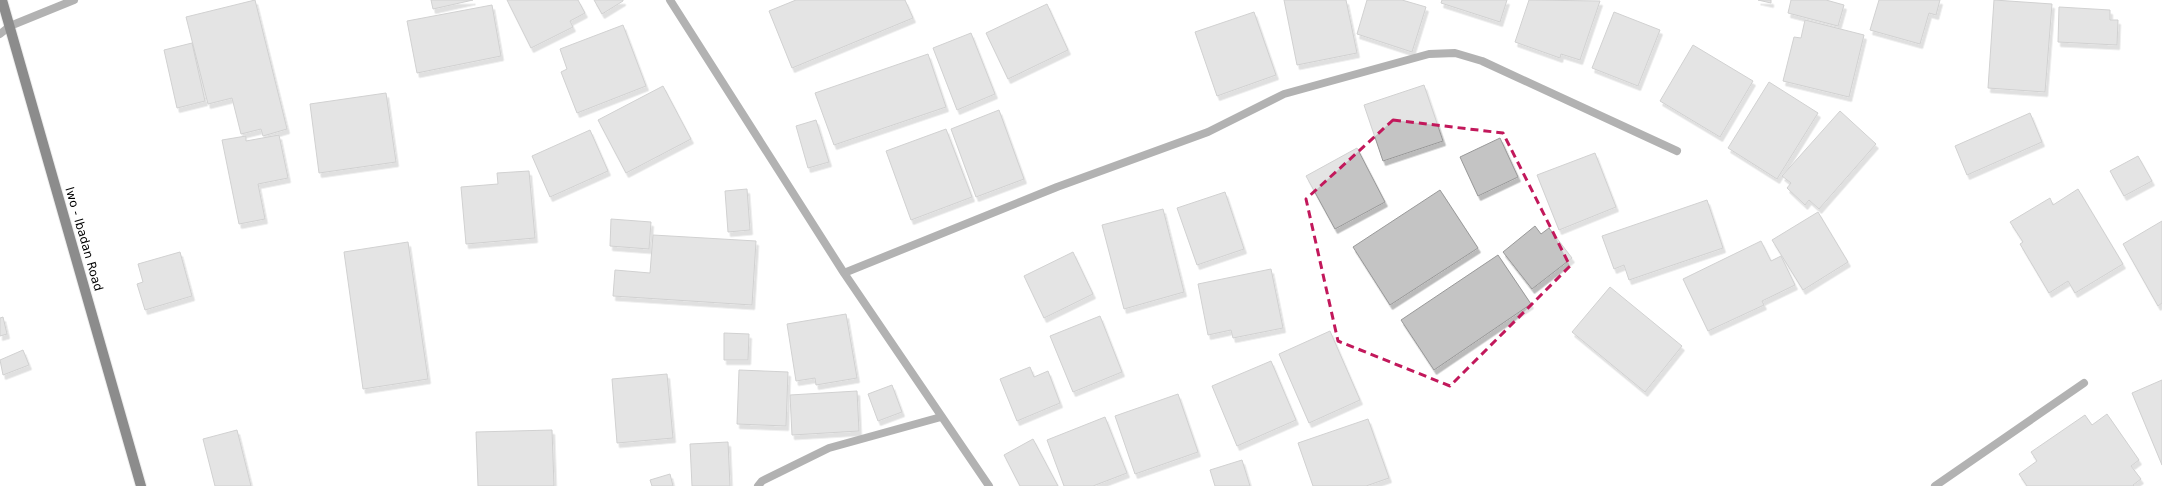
<svg xmlns="http://www.w3.org/2000/svg" width="2162" height="486" font-family="'DejaVu Sans',sans-serif">
<style>
.building{fill:#c4c4c4;stroke:#999;filter:url(#shadow)}
.lines{fill:none;stroke-linecap:round;stroke-linejoin:round}
.primary-casing{stroke:#dbdbdb;stroke-width:12}
.minor{stroke:#555;stroke-width:8}
.primary{stroke:#000;stroke-width:10}
.marked{fill:none;stroke:#c2185b;stroke-width:3;stroke-dasharray:8 5;stroke-linejoin:round}
.labels{text-anchor:middle;stroke-width:3;stroke-linejoin:round;paint-order:stroke}
.street-label{font-size:12px;fill:#000;stroke:#fff}
</style>
<defs>
<filter id="shadow"><feDropShadow dx="2.5" dy="4.5" stdDeviation="0" flood-color="#0004"/></filter>
</defs>
<rect width="100%" height="100%" fill="#fff"/>
<!-- building -->
<path class="building" d="M255 0 287 129 263 136 261 129 241 134 232 98 208 104 186 17Z
M431 0H473L433 9Z
M507 0H578L585 13 570 21 573 27 531 48Z
M594 0H623V1L602 14Z
M796 0H905L913 18 792 68 769 11Z
M1284 0H1346L1357 53 1297 65Z
M1367 0H1402L1426 7 1412 52 1357 34Z
M1442 0H1507L1500 22 1441 3Z
M1529 0 1600 1 1580 60 1561 54 1560 58 1515 42Z
M1758 0H1771V3Z
M1791 0H1826L1844 5 1838 26 1788 13Z
M1879 0H1940L1936 15 1929 13 1920 44 1870 30Z
M1994 0 2052 4 2045 92 1988 88Z
M1047 4 1068 50 1008 79 986 33Z
M492 5 501 56 417 73 407 21Z
M2059 7 2110 10V20H2118L2117 45 2058 42Z
M1254 12 1276 75 1217 96 1195 32Z
M1614 12 1660 30 1638 86 1592 68Z
M1805 20 1864 35 1849 97 1783 81 1794 37 1801 38Z
M623 25 646 86 577 113 561 72 567 69 560 49Z
M971 33 995 94 957 110 933 48Z
M192 43 205 101 177 108 164 50Z
M1693 45 1753 81 1720 137 1660 101Z
M928 54 946 107 834 145 815 93Z
M1769 82 1818 113 1777 179 1728 148Z
M1424 85 1443 141 1383 161 1364 105Z
M663 86 691 139 626 173 598 120Z
M386 93 396 162 319 173 310 104Z
M999 110 1024 179 976 197 951 129Z
M1840 111 1876 144 1819 209 1809 200 1805 205 1787 188 1791 183 1782 176Z
M2030 113 2042 142 1967 175 1955 146Z
M816 120 829 162 808 168 796 126Z
M946 129 972 197 911 220 886 151Z
M590 130 608 171 550 197 532 156Z
M279 135 288 178 258 184 265 219 239 224 222 140 246 136V141Z
M1500 138 1518 177 1478 196 1460 157Z
M1357 148 1385 202 1335 229 1306 176Z
M1595 153 1616 207 1559 230 1537 175Z
M2138 156 2152 181 2124 196 2110 171Z
M529 171 535 238 466 244 461 187 498 184 497 173Z
M747 189 750 230 728 232 725 191Z
M2078 189 2123 264 2075 293 2068 281 2049 293 2020 244 2023 242 2010 222 2050 198 2053 205Z
M1440 190 1478 248 1390 305 1353 247Z
M1225 192 1244 249 1197 265 1177 208Z
M1707 200 1723 248 1629 280 1624 265 1614 269 1602 236Z
M1163 209 1184 292 1124 309 1102 225Z
M1818 212 1848 262 1803 290 1772 240Z
M611 219 651 222 649 249 610 246Z
M2162 221V303L2158 306 2123 244Z
M1535 226 1541 234 1549 228 1572 258 1532 289 1503 252Z
M653 235 756 241 752 305 613 296 615 270 650 273Z
M1761 241 1771 261 1781 256 1795 285 1762 301 1764 305 1708 331 1683 279Z
M408 242 428 379 363 389 344 252Z
M180 252 192 296 145 310 137 284 143 282 138 264Z
M1073 252 1093 294 1044 318 1024 276Z
M1498 255 1531 304 1434 370 1401 320Z
M1271 269 1283 328 1233 338 1231 330 1208 335 1198 284Z
M1610 287 1682 346 1645 392 1572 332Z
M846 314 857 378 816 385 815 378 796 381 787 324Z
M1100 316 1122 372 1073 392 1050 336Z
M3 317 7 334 0 336V318Z
M1330 331 1360 400 1309 423 1279 354Z
M724 333 749 334 748 360H724Z
M23 350 29 365 3 375 0 360Z
M1271 361 1296 420 1237 446 1212 386Z
M1030 367 1034 377 1048 371 1060 403 1017 421 1000 379Z
M739 370 788 372 786 426 737 424Z
M667 374 673 438 617 443 612 379Z
M2162 380V465L2132 393Z
M892 385 902 412 878 421 868 394Z
M857 391 859 431 792 435 790 395Z
M1178 394 1198 452 1135 474 1115 416Z
M2107 414 2139 460 2131 466 2141 479 2133 485 2134 486H2027L2019 474 2037 461 2031 452 2085 415 2092 425Z
M1105 417 1127 473 1093 486H1064L1047 440Z
M1368 419 1389 478 1366 486H1313L1298 443Z
M237 430 251 486H215L203 439Z
M552 430 554 486H478L476 432Z
M1033 439 1058 486H1020L1004 455Z
M728 442 730 486H692L690 444Z
M1242 460 1250 486H1215L1210 470Z
M670 474 673 486H652L650 480Z"/>
<g class="lines">
<!-- primary casing -->
<g class="primary-casing">
<path id="primary" d="M2 0 141 486"/>
</g>
<!-- minor -->
<path class="minor" d="M670 0 844 273 989 486
M0 34 10 26 74 0
M844 273 1057 187 1208 132 1284 94 1429 54 1455 53 1482 61 1677 151
M758 486 762 481 829 448 941 417
M1935 486 2084 383"/>
<!-- primary -->
<use href="#primary" class="primary"/>
</g>
<!-- marked area -->
<path d="M0 0H2162V486H0ZM1393 120 1503 133 1570 266 1450 386 1338 341 1306 199Z" fill="#fff" fill-opacity=".55" fill-rule="evenodd"/>
<path class="marked" d="M1393 120 1503 133 1570 266 1450 386 1338 341 1306 199Z"/>
<g class="labels">
<!-- street labels -->
<g class="street-label">
<text transform="translate(84 239) rotate(74)" y="4">Iwo - Ibadan Road</text>
</g>
</g>
</svg>
